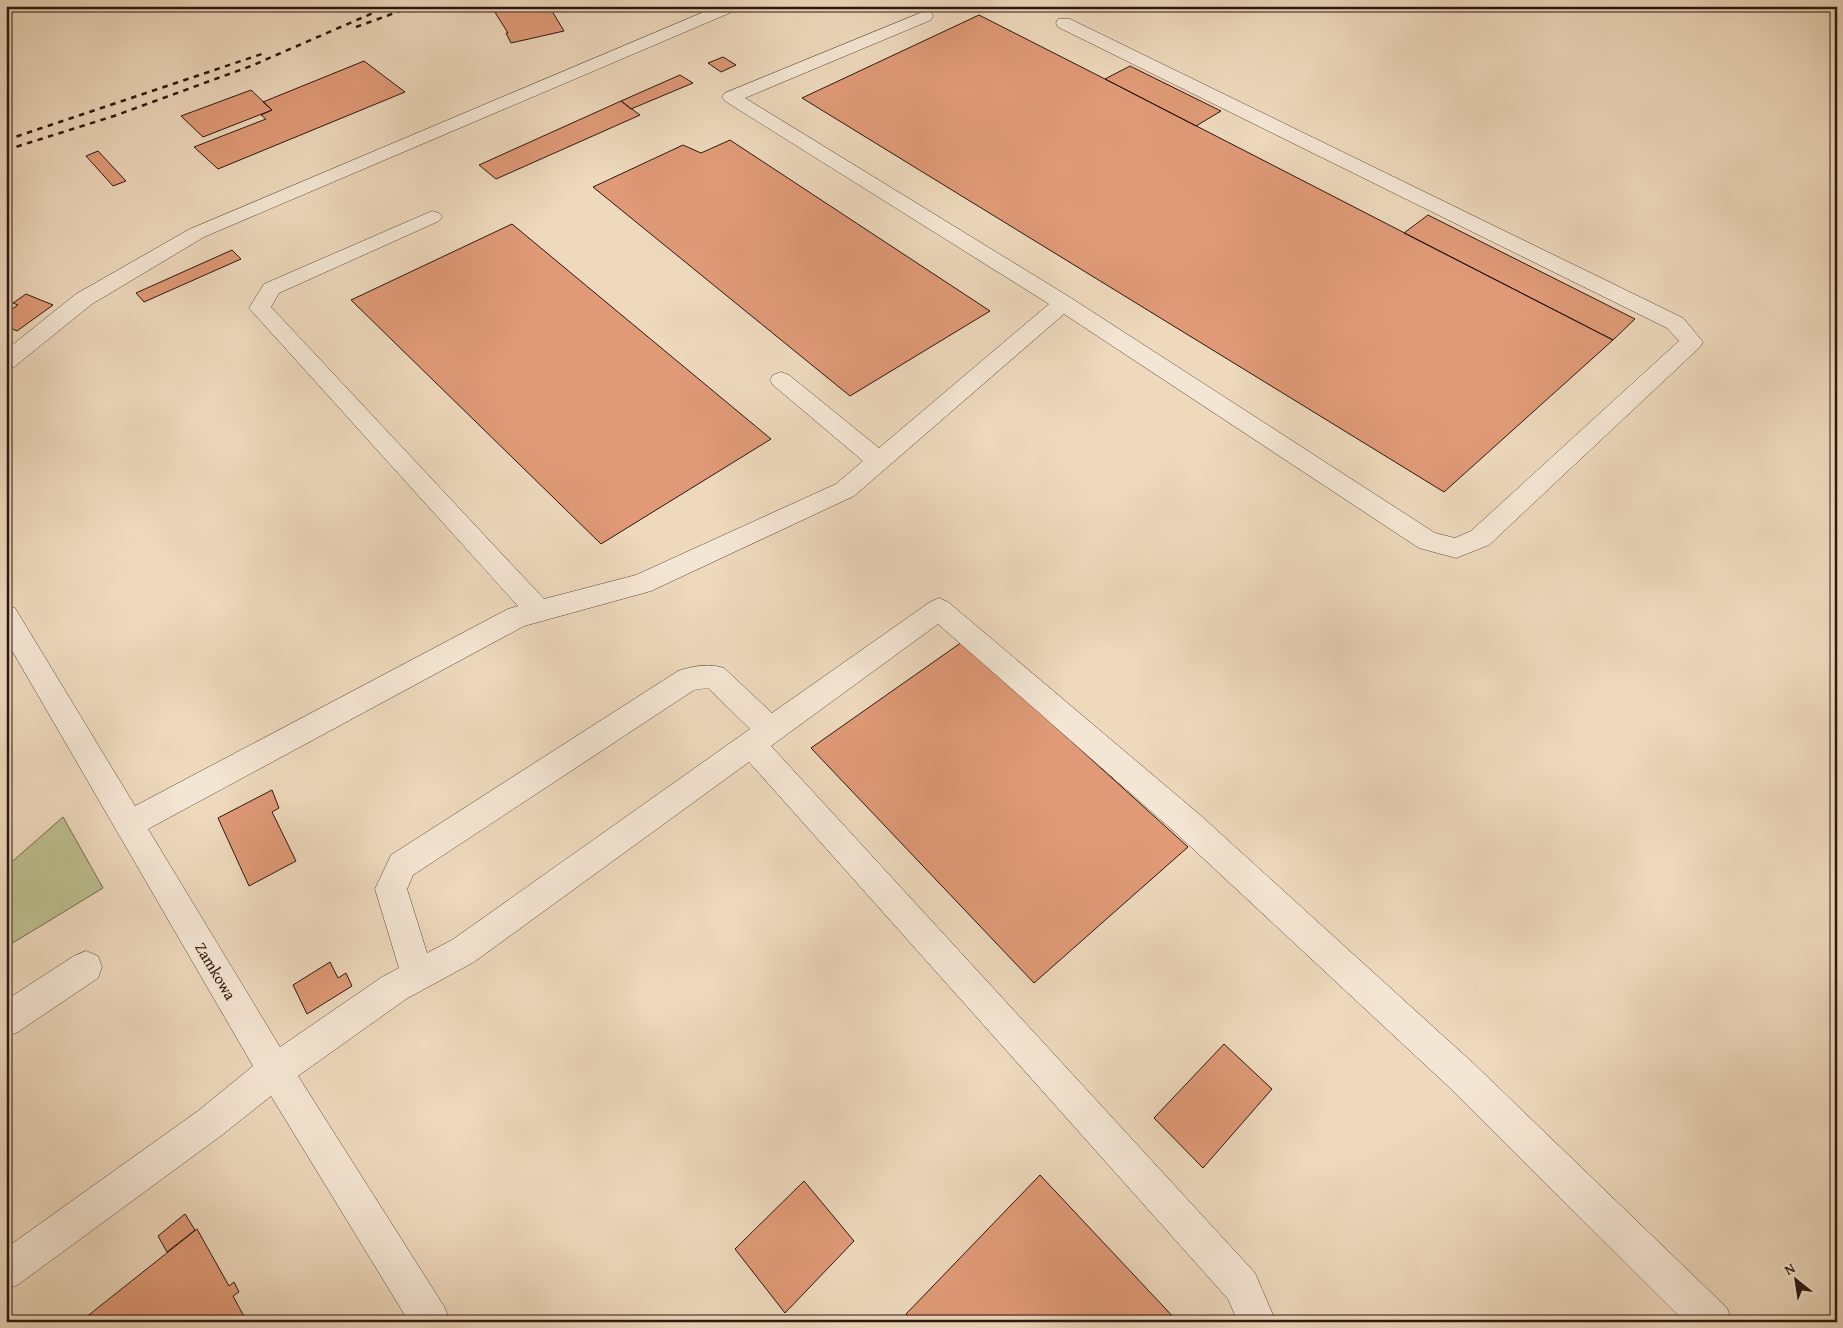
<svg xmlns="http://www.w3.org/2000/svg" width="1843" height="1328" font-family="'Gentium Book Plus',serif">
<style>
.green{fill:#bcbe8f;stroke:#746a50}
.building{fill:#e09a77;stroke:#2b1710}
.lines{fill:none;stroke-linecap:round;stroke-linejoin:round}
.minor-casing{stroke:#5c483b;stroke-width:1}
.minor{fill:#f4e6d4;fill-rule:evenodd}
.rail{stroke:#2b1710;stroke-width:2.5;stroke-dasharray:5.5 5.5;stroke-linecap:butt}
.labels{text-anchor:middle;stroke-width:4;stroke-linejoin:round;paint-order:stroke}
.street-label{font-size:16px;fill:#2b1710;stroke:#f4e6d4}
</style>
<rect width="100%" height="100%" fill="#eed9bd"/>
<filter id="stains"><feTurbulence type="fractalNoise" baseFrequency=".004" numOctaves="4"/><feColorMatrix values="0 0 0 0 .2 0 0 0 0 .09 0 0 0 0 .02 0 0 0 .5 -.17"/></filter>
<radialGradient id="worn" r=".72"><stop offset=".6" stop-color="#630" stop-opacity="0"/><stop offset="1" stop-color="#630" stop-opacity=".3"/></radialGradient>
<!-- green -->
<path class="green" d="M63 817 103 888 6 947V867Z"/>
<!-- building -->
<path class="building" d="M491 6H549L564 31 511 43 506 33H508Z
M979 15 1105 79 1613 340 1444 492 802 98Z
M723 57 736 65 721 72 708 63Z
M364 61 405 92 218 169 194 147 266 119 261 115 272 110 263 102Z
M1130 66 1221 111 1196 126 1105 79Z
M680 75 693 83 631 109 621 101Z
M251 90 272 110 203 137 181 116Z
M621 101 640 115 496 179 479 165Z
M730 140 990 311 850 396 593 187 683 145 701 153Z
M98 151 126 181 113 186 86 156Z
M1428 215 1635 319 1613 340 1404 233Z
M512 224 771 439 601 544 351 300Z
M232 250 241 259 144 302 136 293Z
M26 294 53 305 17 331 6 326V313L18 305 13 303Z
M962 642 1188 847 1034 983 811 748Z
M272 790 279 808 272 812 296 861 249 886 218 818Z
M330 962 338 978 346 973 352 986 307 1014 293 985Z
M1224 1044 1272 1089 1203 1168 1154 1118Z
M1040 1175 1178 1322H911L906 1314Z
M804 1181 854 1241 785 1313 735 1249Z
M185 1214 195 1230 167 1252 158 1236Z
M197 1229 229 1286 234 1282 239 1292 233 1296 247 1322H80Z"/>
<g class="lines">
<!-- minor casing -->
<g class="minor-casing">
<path id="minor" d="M718 6H741L739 9 204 237 92 304 14 367 6 369V350L76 294 190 229Z
M925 11 931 12 933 16 931 20 745 98 1071 298 1435 533 1455 538 1471 531 1679 341 1667 328 1058 27 1056 23 1058 19H1070L1683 318 1703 342 1700 347 1489 545 1456 558 1419 548 1064 314 854 496 651 591 524 626 148 829 280 1047 382 977 399 968 375 889 391 855 678 671C693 666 709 663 724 668L772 713 930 602 939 598 948 602 1199 814 1473 1063 1727 1308 1732 1322H1685L1449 1087 1177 834 938 624 771 746 1255 1273 1276 1322H1238L1228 1299 749 762 474 962 406 999 298 1076 445 1308 450 1322H409L271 1096 222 1135 19 1284 6 1290V1248L198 1111 253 1066 6 640V605L15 608 135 806 508 609 518 606 249 308 264 284 432 211 439 213 442 217 439 221 279 293 271 307 544 599 636 575 836 484 863 461 773 385 770 380 773 375 781 372 789 375 879 448 1049 304 725 101 722 97 725 93ZM708 688 750 729 452 940 427 953 407 889 413 875 694 690Z
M86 951 98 956 102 967 98 978 18 1032 6 1037V1000L74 956Z"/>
</g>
<!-- minor -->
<use href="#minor" class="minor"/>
<!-- rail -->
<path class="rail" d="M356 27 414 6
M6 140 262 54
M6 150 114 116 251 66 389 6"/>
</g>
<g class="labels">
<!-- street labels -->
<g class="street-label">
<text transform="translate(216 971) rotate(59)" y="6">Zamkowa</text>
</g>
</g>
<!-- margin -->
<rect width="1843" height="1328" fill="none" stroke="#eed9bd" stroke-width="25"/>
<rect x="8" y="8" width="1828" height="1313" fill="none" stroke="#2b1710" stroke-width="2.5"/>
<rect x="12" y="12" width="1818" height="1303" fill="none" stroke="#2b1710"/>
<!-- north arrow -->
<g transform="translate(1796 1280) rotate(330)" stroke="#f4e6d4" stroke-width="4" paint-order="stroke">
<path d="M0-4L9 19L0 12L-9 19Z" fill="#2b1710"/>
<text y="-8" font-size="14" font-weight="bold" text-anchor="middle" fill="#2b1710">N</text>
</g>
<rect width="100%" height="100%" filter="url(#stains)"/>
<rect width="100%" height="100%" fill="url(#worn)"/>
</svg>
